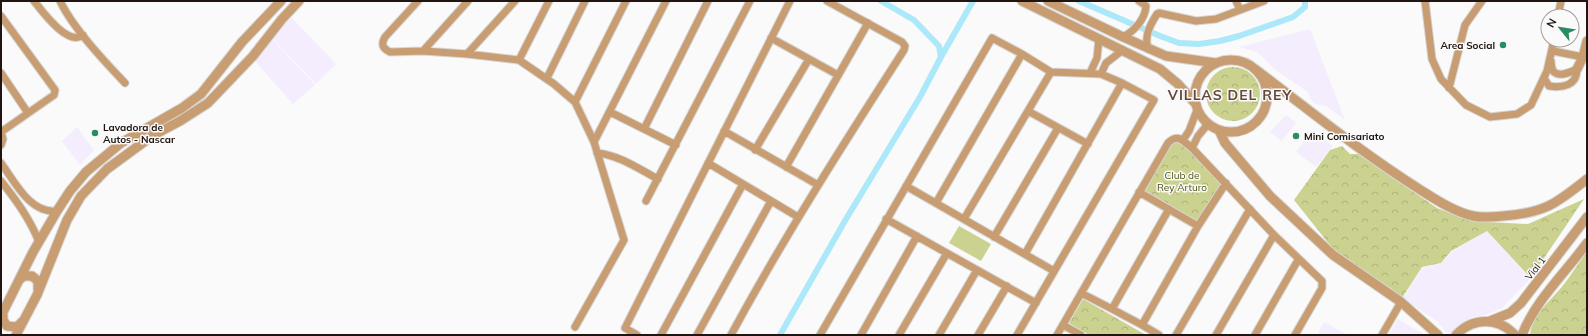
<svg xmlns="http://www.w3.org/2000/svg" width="1588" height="336" font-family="Mulish,sans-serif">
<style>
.commercial{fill:#f3edfe}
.forest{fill:url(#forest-crowns)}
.pitch{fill:#cbd290}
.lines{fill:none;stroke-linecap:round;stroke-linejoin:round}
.canal{stroke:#aae8fa;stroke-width:6}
.minor-casing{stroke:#d7d5d5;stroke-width:9}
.tertiary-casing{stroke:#d7d5d5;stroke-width:11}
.minor{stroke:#c79d71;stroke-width:7}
.tertiary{stroke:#c79d71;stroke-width:9}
.poi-dot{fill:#2a8c65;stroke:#fafafa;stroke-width:1.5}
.labels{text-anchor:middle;stroke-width:3;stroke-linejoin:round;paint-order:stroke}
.poi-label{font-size:10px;font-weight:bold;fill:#201510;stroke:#fafafa;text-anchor:start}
.park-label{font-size:10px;fill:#4e5312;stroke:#fafafa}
.street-label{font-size:10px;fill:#201510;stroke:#fafafa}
.district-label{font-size:14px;font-weight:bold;letter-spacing:1px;fill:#63483c;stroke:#fafafa}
</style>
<defs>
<pattern id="forest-crowns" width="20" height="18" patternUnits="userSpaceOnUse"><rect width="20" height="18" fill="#cbd290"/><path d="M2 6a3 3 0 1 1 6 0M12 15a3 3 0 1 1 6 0" fill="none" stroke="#aeb37b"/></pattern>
</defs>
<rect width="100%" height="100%" fill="#fafafa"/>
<!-- commercial -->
<path class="commercial" d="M291 17 336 64 316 84 273 39Z
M1310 29 1345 120 1326 106 1315 104 1310 98 1308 92 1277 71 1257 52 1239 47Z
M272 39 315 85 293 104 255 61Z
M1286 115 1296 123 1282 141 1270 132Z
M77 127 94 150 80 165 62 141Z
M1312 130 1333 146 1316 167 1296 152Z
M1487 231 1527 275 1531 278 1500 310 1498 308V310L1485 315 1472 317 1457 328 1451 334 1448 335 1438 322 1403 298 1422 268 1442 263 1451 252Z
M1398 319 1425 335H1388Z
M1324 322 1347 335H1317Z"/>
<!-- forest -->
<path class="forest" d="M1206 94a27 27 0 1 1 54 0a27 27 0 1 1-54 0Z
M1177 138 1226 183 1198 226 1139 192 1168 143Z
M1342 146 1350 154H1358L1437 208 1455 215 1472 219 1488 222 1528 224 1584 199 1532 276 1527 274 1487 231 1451 251 1441 263 1422 267 1402 298 1333 249 1294 200 1330 150Z
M1587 252V335H1530C1532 314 1552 300 1564 284 1572 274 1579 262 1587 252Z
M1083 299 1146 335H1089L1069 323Z"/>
<!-- pitch -->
<path class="pitch" d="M959 226 991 244 981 261 949 243Z"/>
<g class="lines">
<!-- canal -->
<path class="canal" d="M1079 1 1160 36 1179 43 1199 44 1220 41 1239 36 1293 17 1305 7V1
M941 57 973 1
M780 335 846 219 920 97 941 57 939 46 914 20 881 1"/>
<!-- minor casing -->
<g class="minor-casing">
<path id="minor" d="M34 1C42 11 68 47 83 35
M60 1C73 28 104 61 125 83
M418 1 385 37C381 44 382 48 390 52L423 51 467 54 519 60 554 84 575 102 594 142 624 240 575 327
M1236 1 1240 10
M1425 1 1432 59 1441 79 1466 105 1490 117 1517 114 1531 105 1547 71 1554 40
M1 16 55 90 54 95 1 132
M1558 16 1561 1
M1123 37C1134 31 1145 20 1146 6L1139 1
M771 38 838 75
M1148 49C1144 36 1150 25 1157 14L1159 13 1196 21 1216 19 1264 1
M423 51 468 1
M1553 51 1583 57
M467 54 515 1
M519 60 549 1
M1551 61C1551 64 1552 69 1553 71 1559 78 1571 72 1577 69
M1 73 28 113
M1090 73 1097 58 1099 39
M1101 74 1106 63 1123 50
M547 78 585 1
M1544 78 1549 86C1562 88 1577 86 1577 69
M1449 88 1465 25 1482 1
M575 102 626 1
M1028 111 1088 144
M610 112 676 145
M644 129 708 1
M724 131 818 185
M1 132 3 139 1 145
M1183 140 1189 131 1197 110
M594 142 666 1
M1192 148 1198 136 1208 124
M755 150 809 59
M597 153C619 155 639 169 658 179
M1 163C15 182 30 214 57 211
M708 163 798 217
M786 167 868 23
M1 181C16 200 30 219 39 242
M906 186 1054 271
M1139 192 1198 226 1226 183
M646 201 750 1
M936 203 1022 54
M886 219 1036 303
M964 219 1051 72
M994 237 1058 128
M1025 254 1122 83
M1081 293 1112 309 1169 209
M1112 309 1142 325 1198 226
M1063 325 1081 335
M1142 325 1159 335
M637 335 625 328 790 1
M661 335 743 184
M697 335 771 201
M731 335C784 237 844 143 904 50L905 46 902 42 827 1
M820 335 992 38 1022 54 1051 72 1101 74 1122 83 1154 100 1017 335
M861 335 917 236
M899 335 947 253
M939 335 977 270
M978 335 1007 286
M1057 335 1168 143C1178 133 1183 141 1192 148L1274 235 1322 281V288L1295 335
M1176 335 1250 209
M1216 335 1274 235
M1255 335 1298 260
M1382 335 1401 302"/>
</g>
<!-- tertiary casing -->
<g class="tertiary-casing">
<path id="tertiary" d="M1022 1 1160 69 1178 84 1195 103
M1048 1 1123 37 1166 56 1216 63
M1195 96a36 36 0 1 1 72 0a36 36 0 1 1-72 0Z
M1255 69C1309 110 1362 153 1419 189 1435 199 1454 212 1473 216 1482 218 1494 217 1503 216 1544 213 1556 204 1587 179
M1577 69 1583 57 1587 41
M1219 130 1225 143 1270 196 1333 255 1401 302 1438 335
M19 280 24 276H32L38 281V289
M3 311V320L7 326 17 327 23 321
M1 316 33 252 57 211 70 191 86 172 121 143 182 108 201 94 242 42 281 1
M1490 321 1510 313 1521 303 1587 217
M16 335 37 295 67 220 81 196 107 169 152 136 180 121 208 103 253 56 282 19 299 1
M1456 335C1473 317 1498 317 1515 335
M1522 335C1535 301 1566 272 1587 243"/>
</g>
<!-- minor -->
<use href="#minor" class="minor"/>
<!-- tertiary -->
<use href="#tertiary" class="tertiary"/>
</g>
<!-- markers -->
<g class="poi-dot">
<circle cx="1503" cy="45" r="4"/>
<circle cx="95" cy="133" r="4"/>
<circle cx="1296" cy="136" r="4"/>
</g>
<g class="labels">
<!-- poi labels -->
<g class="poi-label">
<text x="1495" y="49" text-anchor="end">Area Social</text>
<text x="103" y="131">Lavadora de<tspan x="103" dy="12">Autos - Nascar</tspan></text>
<text x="1304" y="140">Mini Comisariato</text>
</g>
<!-- park labels -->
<g class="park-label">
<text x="1182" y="179">Club de<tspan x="1182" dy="12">Rey Arturo</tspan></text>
</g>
<!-- street labels -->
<g class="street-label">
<text transform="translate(1535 268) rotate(-52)" y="4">Vial 1</text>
</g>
<!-- district labels -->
<g class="district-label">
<text x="1230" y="100">VILLAS DEL REY</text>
</g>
</g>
<!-- border -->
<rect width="1588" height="336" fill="none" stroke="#201510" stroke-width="4"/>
<!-- north arrow -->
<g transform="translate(1560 28) rotate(300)"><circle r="19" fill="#fafafa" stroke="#a39e9c"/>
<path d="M0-3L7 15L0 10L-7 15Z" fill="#2a8c65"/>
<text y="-6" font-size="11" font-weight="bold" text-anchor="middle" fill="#201510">N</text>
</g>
</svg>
